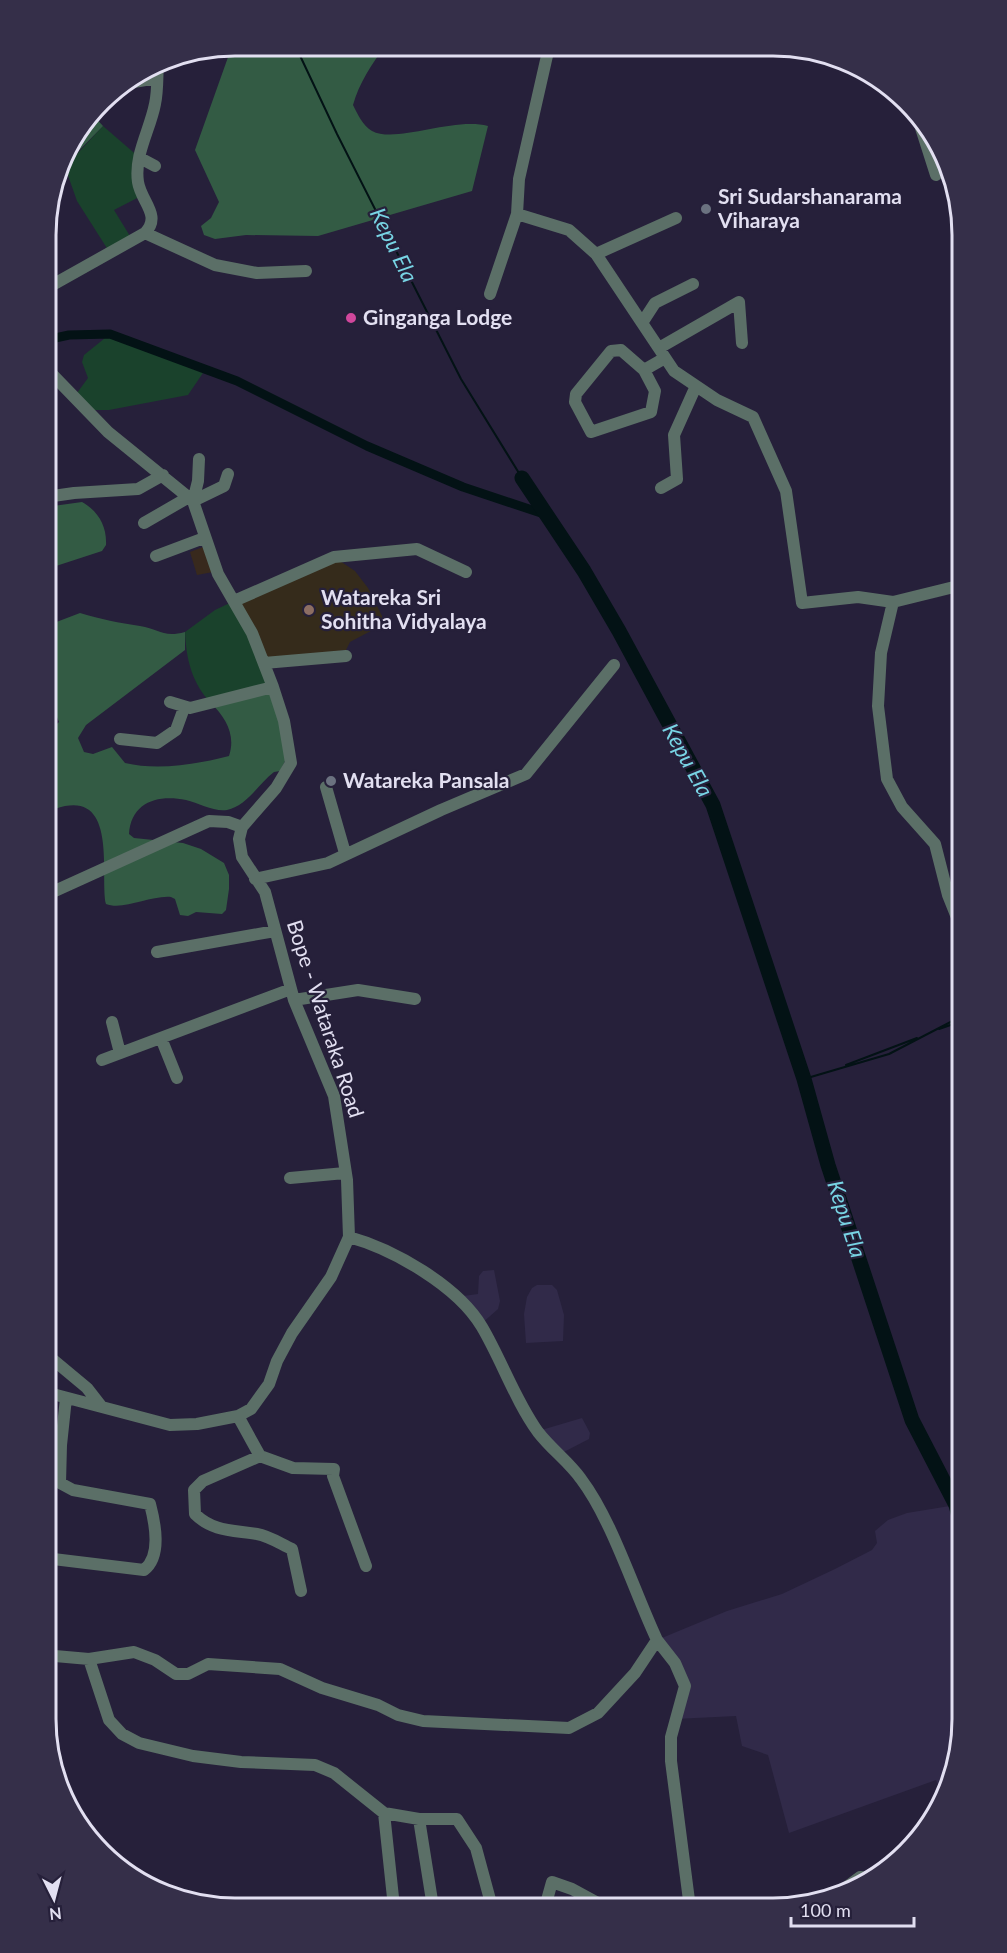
<svg xmlns="http://www.w3.org/2000/svg" width="1007" height="1953" font-family="Lato,sans-serif">
<style>
.commercial{fill:#38291d}
.built{fill:#312a49}
.education{fill:#352b1b}
.green{fill:#1a422c}
.forest{fill:#335b44}
.lines{fill:none;stroke-linecap:round;stroke-linejoin:round}
.stream{stroke:#031215;stroke-width:2}
.canal{stroke:#031215;stroke-width:9}
.river{stroke:#031215;stroke-width:15}
.minor{stroke:#5b6f67;stroke-width:12}
.worship-dot{fill:#6b7280;stroke:#26203a;stroke-width:2}
.hotel-dot{fill:#d1479c;stroke:#26203a;stroke-width:2}
.education-dot{fill:#8d6e63;stroke:#26203a;stroke-width:2}
.labels{text-anchor:middle;stroke-width:4.5;stroke-linejoin:round;paint-order:stroke}
.poi-label{font-size:21px;font-weight:bold;fill:#e2dff1;stroke:#26203a;text-anchor:start}
.street-label{font-size:21px;fill:#e2dff1;stroke:#26203a}
.water-label{font-size:22px;font-style:italic;fill:#78d4e4;stroke:#26203a}
.rim{fill:none;stroke:#e2dff1;stroke-width:3}
</style>
<rect width="100%" height="100%" fill="#26203a"/>
<!-- commercial -->
<path class="commercial" d="M203 547 213 572 197 575 190 552Z"/>
<!-- built -->
<path class="built" d="M494 1270 500 1301 498 1309 481 1324 463 1296 478 1294 479 1276 483 1271Z
M537 1285H552L557 1290 564 1315 563 1341 526 1343 524 1314 527 1297 532 1288Z
M582 1418 590 1433 589 1439 558 1455 538 1431Z
M956 1505 962 1528V1731L948 1791 944 1797 936 1780 789 1833 768 1755 742 1746 736 1716 675 1719 685 1686 657 1640 727 1611 782 1594 835 1569 872 1550 877 1543 875 1531 888 1520 907 1513Z"/>
<!-- education -->
<path class="education" d="M334 557 355 571 368 588 382 616V625L350 642 346 650 264 663 234 601Z"/>
<!-- green -->
<path class="green" d="M103 126 140 158 143 195 114 210 133 241 110 253 77 201 65 167Z
M110 334 205 370 188 395 109 410H87L74 397 88 378 82 362 84 355Z
M234 601 273 687 211 703C192 684 186 658 185 632L215 610Z"/>
<!-- forest -->
<path class="forest" d="M235 45 385 46C372 64 359 83 353 105 357 113 363 126 372 131 396 144 452 117 488 126L472 191 318 236 246 235 215 239 204 235 201 226 211 218 219 202 195 150 232 46Z
M92 114 103 126 58 172 65 150Z
M82 502C98 511 107 526 106 545L102 551 56 566 46 579V507Z
M80 613C101 619 119 623 140 626 159 629 163 638 185 632V650L86 725 78 738 84 752 93 754 112 747 125 763C158 771 198 764 229 756 236 735 226 718 211 703L273 687 290 751 280 771 274 772C259 783 247 806 227 810 214 812 199 803 186 800 158 794 131 802 129 834L134 838 183 843 201 849 224 863 229 875V889L226 910 222 914 196 912 188 916 180 915 175 899 171 897C151 895 123 911 106 904 100 876 117 796 65 806 57 808 50 810 46 818V734L59 722 54 710 46 707V626Z"/>
<g class="lines">
<!-- stream -->
<path class="stream" d="M295 45 337 134 461 379 522 478
M939 1029 962 1021
M846 1065 917 1038
M804 1079 889 1054 962 1016"/>
<!-- canal -->
<path class="canal" d="M46 340 69 335 110 334 237 381 367 446 463 487 547 515"/>
<!-- river -->
<path class="river" d="M522 478 584 571 619 631 713 805 804 1079 828 1165 912 1420 956 1505 962 1528"/>
<!-- minor -->
<path class="minor" d="M549 47 519 179 517 214 569 230 596 254 674 371 717 400 753 417 786 491 802 603 858 597 893 602 962 585
M158 62C157 76 158 91 155 104 150 130 134 155 138 182 141 202 162 215 145 233L215 265 257 273 306 271
M158 62 185 58 195 54
M122 84 157 78
M921 128 936 175
M140 158 155 166
M596 254 676 218
M47 288 145 233
M490 294 517 214
M642 323 655 303 693 284
M659 348 739 302 742 343
M644 370 621 350 611 351 576 394 575 402 591 432 651 412 655 391 644 370 665 358
M199 459 198 481 193 501 224 486 228 474
M661 488 677 479 674 435 696 386
M46 497 74 493 138 489 163 475
M144 523 189 497
M156 556 204 538
M234 601 334 557 417 549 466 572
M893 602 881 653 878 706 887 779 902 807 935 844 948 895 962 930
M264 663 346 656
M170 702 190 708 273 687
M120 739 157 743 176 730 184 708
M326 787 345 853
M255 879 328 863 441 810 526 774 614 665
M46 895 209 821 228 822 242 827
M948 895 962 887
M157 952 275 931
M294 1000 358 990 415 999
M112 1022 120 1053
M161 1038 177 1078
M102 1060 291 989
M290 1178 345 1173
M45 1353 87 1388 101 1406
M45 1392 170 1425 197 1424 238 1416 251 1409 269 1384 277 1361 292 1333 331 1277 349 1237 347 1180 334 1096 294 1000 265 892 242 857 239 839 242 827 276 788 291 763 284 721 273 687 252 633 218 574 193 501 108 432 46 368
M238 1416 260 1456 203 1481 194 1490 195 1514C213 1532 234 1530 257 1534 269 1536 281 1544 292 1549L301 1591
M260 1456 293 1468 334 1469 333 1476 366 1566
M45 1558 144 1570C162 1556 155 1523 150 1504L73 1490 60 1483 61 1445 66 1398
M657 1640 675 1663 685 1686 671 1737V1761L690 1908
M45 1652 55 1656 89 1659 134 1652 155 1660 176 1674H188L208 1664 280 1669 322 1688 378 1705 398 1715 423 1721 569 1728 598 1713 635 1673 657 1640C634 1591 612 1520 581 1479 569 1462 551 1449 538 1432 515 1400 502 1361 482 1327 458 1286 393 1249 349 1237
M89 1659 109 1720 122 1734 139 1743 193 1756 241 1762 315 1765 334 1773 384 1813 419 1819H457L476 1848 492 1907
M52 1759H56
M384 1813 394 1907
M419 1819 433 1907
M832 1898 860 1877 873 1878
M545 1907 552 1882 572 1889 607 1908"/>
</g>
<!-- markers -->
<g class="worship-dot">
<circle cx="706" cy="209" r="6"/>
<circle cx="331" cy="781" r="6"/>
</g>
<circle class="hotel-dot" cx="351" cy="318" r="6"/>
<circle class="education-dot" cx="309" cy="610" r="6"/>
<g class="labels">
<!-- poi labels -->
<g class="poi-label">
<text x="718" y="204">Sri Sudarshanarama<tspan x="718" dy="24">Viharaya</tspan></text>
<text x="363" y="325">Ginganga Lodge</text>
<text x="321" y="605">Watareka Sri<tspan x="321" dy="24">Sohitha Vidyalaya</tspan></text>
<text x="343" y="788">Watareka Pansala</text>
</g>
<!-- street labels -->
<g class="street-label">
<text transform="translate(325 1019) rotate(72)" y="7">Bope - Wataraka Road</text>
</g>
<!-- water labels -->
<g class="water-label">
<text transform="translate(394 245) rotate(64)" y="8">Kepu Ela</text>
<text transform="translate(688 760) rotate(61)" y="8">Kepu Ela</text>
<text transform="translate(847 1219) rotate(72)" y="8">Kepu Ela</text>
</g>
</g>
<!-- crop -->
<path d="M0 0H1007V1953H0ZM235 56H773A179 179 0 0 1 952 235V1719A179 179 0 0 1 773 1898H235A179 179 0 0 1 56 1719V235A179 179 0 0 1 235 56Z" fill="#352f49" fill-rule="evenodd"/>
<path class="rim" d="M235 56H773A179 179 0 0 1 952 235V1719A179 179 0 0 1 773 1898H235A179 179 0 0 1 56 1719V235A179 179 0 0 1 235 56Z"/>
<!-- north arrow -->
<g transform="translate(54 1899) rotate(174)" stroke="#26203a" stroke-width="4.5" paint-order="stroke">
<path d="M0-4.5L10 22L0 15L-10 22Z" fill="#e2dff1"/>
<text y="-9" font-size="16" font-weight="bold" text-anchor="middle" fill="#e2dff1">N</text>
</g>
<!-- scale -->
<path d="M791 1917v9h123v-9" fill="none" stroke="#e2dff1" stroke-width="3"/>
<text x="800" y="1917" font-size="18" fill="#e2dff1" stroke="#26203a" stroke-width="4.5" paint-order="stroke">100 m</text>
</svg>
